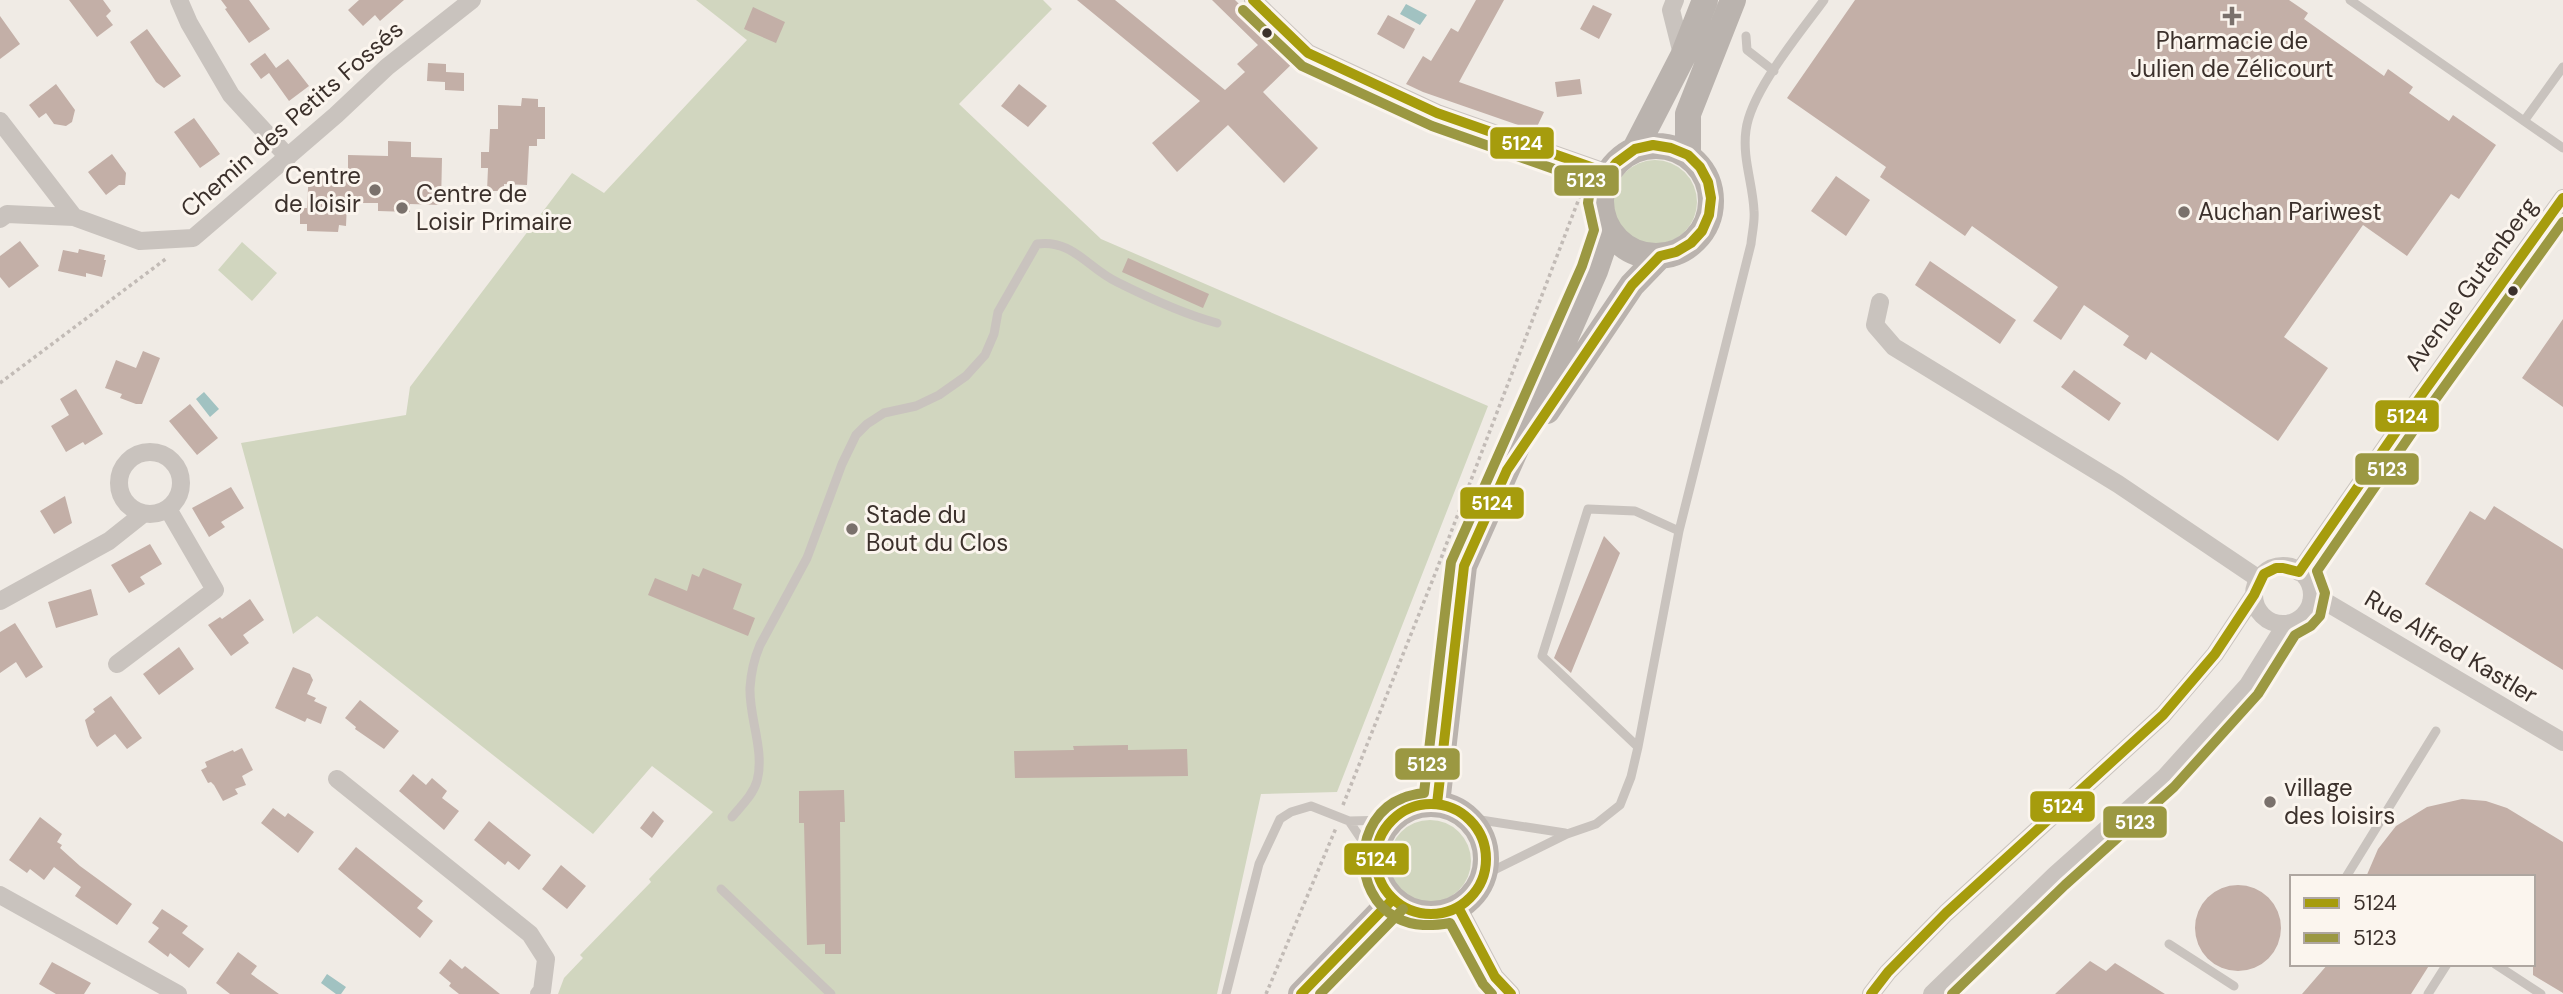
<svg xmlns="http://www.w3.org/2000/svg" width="2563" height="994" font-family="'DM Sans',sans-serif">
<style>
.green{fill:#d1d6bf}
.water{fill:#a1c2c1}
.building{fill:#c3afa7}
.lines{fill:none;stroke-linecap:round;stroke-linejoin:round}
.path{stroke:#c2bbb6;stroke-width:3.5;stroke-dasharray:3.5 3.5;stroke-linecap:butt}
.lane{stroke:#c9c3be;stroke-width:9}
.street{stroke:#c9c3be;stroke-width:18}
.secondary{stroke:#bab3ae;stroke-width:26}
.bus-1-casing{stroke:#fbf5ee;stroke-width:16}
.bus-2-casing{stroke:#fbf5ee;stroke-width:16}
.bus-1{stroke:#a69c0d;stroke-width:10}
.bus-2{stroke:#9b9842;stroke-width:10}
.poi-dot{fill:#7a716c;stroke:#fbf5ee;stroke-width:2.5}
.bus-dot{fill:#3b302b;stroke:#fbf5ee;stroke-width:2.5}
.labels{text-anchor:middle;stroke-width:6;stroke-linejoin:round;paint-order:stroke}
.poi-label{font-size:24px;fill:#3b302b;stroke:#fbf5ee;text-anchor:start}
.street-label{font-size:24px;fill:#3b302b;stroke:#fbf5ee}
.line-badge{stroke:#fbf5ee;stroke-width:2.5}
.badge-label{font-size:19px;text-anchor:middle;font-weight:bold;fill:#fff}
</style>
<rect width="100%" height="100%" fill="#f0ebe5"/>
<!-- green -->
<path class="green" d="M696 0H1043L1052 9 959 104 1101 239 1488 406 1337 792 1261 794 1217 994H558L564 978 583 958 580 955 651 882 649 879 713 812 652 766 593 834 317 616 293 634 241 443 406 415 410 387 572 173 604 193 747 40Z
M1613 202a42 42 0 1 1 84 0a42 42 0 1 1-84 0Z
M242 242 277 273 252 301 218 270Z
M1389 861a41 41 0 1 1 82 0a41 41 0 1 1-82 0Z"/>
<!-- water -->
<path class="water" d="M1406 4 1427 15 1420 25 1400 14Z
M204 392 219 409 210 417 196 399Z
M327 974 346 987 341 994H336L321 983Z"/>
<!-- building -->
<path class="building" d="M69 0H103L111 11 106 16 113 25 97 37Z
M221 0H249L270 29 249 43 225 9 227 8Z
M359 0H404L380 21 375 15 363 26 348 10Z
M1077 0H1115L1225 90 1245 72 1237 64 1258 45 1212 0H1235L1296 60 1263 92 1318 148 1284 183 1228 125 1177 172 1152 143 1200 101Z
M1476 0H1504L1459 82 1544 112 1535 131 1423 92 1406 84 1423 56 1431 61 1451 28 1458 32Z
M1855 0H2289L2308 13 2304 19 2384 76 2388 69 2413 87 2409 93 2449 121 2453 115 2496 145 2459 199 2451 194 2407 256 2363 225 2284 337 2328 368 2278 441 2151 352 2146 360 2123 345 2129 336 2084 305 2061 340 2033 321 2058 287 1972 226 1965 236 1880 177 1886 167 1787 98Z
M1593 5 1612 14 1599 39 1580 29Z
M753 7 785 22 776 43 744 29Z
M1388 15 1415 29 1404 49 1377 34Z
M0 16 20 44 0 59Z
M147 29 181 76 164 88 156 82 130 42Z
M265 53 276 68 288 59 309 86 289 101 269 73 261 79 250 64Z
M428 63 446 64V72L464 73V91L445 90V82L427 81Z
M1580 79 1582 94 1557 97 1555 82Z
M56 84 75 110 72 122 66 126 54 124 46 113 39 118 29 105Z
M1019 84 1047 106 1028 127 1001 106Z
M522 98 538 99V107H545V139H537V146H529L527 185 504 184V191H487L488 168H481V152H489L490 129H498V105L521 106Z
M194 118 220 154 200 168 174 132Z
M388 141 411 142V157L442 158 441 205 410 204V212L378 211V203H347L346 226 339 225 338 232 307 231V224H300V208H307L309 170H348V155L388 156Z
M112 154 126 173 125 185H119L106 195 88 172Z
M1836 176 1870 200 1846 236 1811 211Z
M20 241 39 266 9 288 0 277V256Z
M79 249 105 255 104 260H106L102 277 86 273V277L58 271 63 250 78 253Z
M1128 258 1209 294 1203 308 1122 272Z
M1930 261 2016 320 2000 344 1915 285Z
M2563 319V407L2522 378Z
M143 351 160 358 142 404H136L120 398 122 394 105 388 116 360 136 368Z
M2074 370 2121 403 2109 421 2061 387Z
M76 389 103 434 85 445 83 442 66 452 51 426 69 415 60 399Z
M190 404 218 438 197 455 169 421Z
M231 487 244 508 221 522 225 527 209 537 192 508Z
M65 496 72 523 54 534 40 511Z
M2494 506 2563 549V670L2425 584 2470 511 2485 520Z
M1604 536 1620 553 1571 673 1554 658Z
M150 544 162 564 140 577 145 584 129 593 111 565Z
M703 568 742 584 733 609 755 618 748 636 648 595 655 578 687 591 692 574 699 577Z
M91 589 98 615 56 628 48 602Z
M250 599 264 620 243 635 249 643 231 656 208 625 220 617 222 619Z
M15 623 43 667 26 678 16 662 0 673V632Z
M179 647 194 669 159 695 143 674Z
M293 667 310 674 313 680 307 694 316 698 314 701 327 707 321 724 307 718 305 722 275 708Z
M111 696 142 738 127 749 115 734 97 747 90 737 85 720 95 712 93 709Z
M360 700 399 731 384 749 355 729 356 727 345 718Z
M1128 745V750L1187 749 1188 776 1015 778 1014 751 1074 750 1073 746Z
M242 748 253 770 242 776 246 785 235 789 238 794 223 801 214 785 211 782 208 783 201 770 207 767 205 762 233 750 234 752Z
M413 774 426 785 432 778 447 791 442 798 459 811 444 830 399 791Z
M844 790 845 822H840L841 954H825V944L807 945 804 823H799V791Z
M2462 799 2486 801 2507 808 2563 842V993L2533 975V877H2366L2378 849 2396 826 2427 807Z
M273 808 285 817 288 813 314 832 298 853 261 823Z
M653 811 664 821 652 838 640 828Z
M40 817 62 834 57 842 62 845 60 848 80 866 132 904 117 925 75 896 81 887 54 867 44 880 30 869 27 873 9 860Z
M489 821 531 855 519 870 508 861 505 865 474 840Z
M356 847 423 901 417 908 433 921 420 938 338 869Z
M561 865 586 886 567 909 542 889Z
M2195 928a43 43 0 1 1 86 0a43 43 0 1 1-86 0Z
M162 909 188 926 182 933 204 949 189 968 170 953 168 957 148 942 159 928 152 923Z
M238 952 257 966 251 974 279 994H230L216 983Z
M450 959 462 969 465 966 500 994H459L449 986 451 983 439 973Z
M2090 961 2106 971 2115 963 2165 994H2055Z
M52 962 91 983 84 994H56L39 984Z
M2328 964H2430L2411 994H2302Z"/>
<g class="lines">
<!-- path -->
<path class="path" d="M0 383 167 258
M1343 805 1435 574 1585 183
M1266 994 1336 828"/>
<!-- lane -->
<path class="lane" d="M2350 0 2563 148
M1746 36 1747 50 1774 71
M2524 121 2563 67
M1638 747 1542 656 1588 509 1635 511 1679 531
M732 817C741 806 753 795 757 781 765 751 749 718 750 688 751 673 754 659 760 645L807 558 842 464 856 435 867 424 884 413 916 406 939 395 966 376 985 355 994 334 998 312 1037 244C1072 239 1088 268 1117 282 1149 298 1183 314 1217 323
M1468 818 1565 833
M1349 821 1376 861
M1484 875 1567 834 1596 824 1620 805 1631 777 1638 747 1679 531 1751 244C1752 233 1755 222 1754 211 1753 184 1742 158 1746 130 1751 91 1800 33 1824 0
M2346 877 2436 731
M721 889 831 994
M2169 944 2234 986
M2495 964 2541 994
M1226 994 1259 864 1280 819 1291 812 1311 806 1349 821 1392 820
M2428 994 2447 964"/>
<!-- street -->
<path class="street" d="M179 0 189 23 231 95 288 157
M1253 0 1308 53 1437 113 1608 173
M1675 0 1671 10 1682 54
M0 121 74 217
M0 219 7 214 74 217 140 241 193 238 336 115 387 67 472 0
M1880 302 1875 325 1894 347 2118 484 2259 579
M119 483a31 31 0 1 1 62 0a31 31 0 1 1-62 0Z
M2254 595a29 29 0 1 1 58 0a29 29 0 1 1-58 0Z
M2299 572 2418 400 2563 198
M0 601 109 541 143 514
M2311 602H2326L2563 742
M117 664 215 590 168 509
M337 779 530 934 546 959 542 991 539 994
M0 895 178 994
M1458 907 1495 977 1511 994
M1871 994 1888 972 1946 913 2163 715 2215 654 2254 595
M1932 994 2055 875 2165 777 2248 685 2286 624"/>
<!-- secondary -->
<path class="secondary" d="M1601 201a55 55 0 1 1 110 0a55 55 0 1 1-110 0Z
M1635 149 1683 56 1705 0
M1688 155V114L1733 0
M1547 411 1632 285 1660 256
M1437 804 1464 566 1595 271 1609 230
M1376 859a55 55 0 1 1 110 0a55 55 0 1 1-110 0Z
M1301 994 1393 899"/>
<!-- bus-1 casing -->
<g class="bus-1-casing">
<path id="bus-1" d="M1253 0 1308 53 1437 113 1608 173 1616 163 1635 149 1653 145 1671 148 1688 155 1700 167 1708 182 1711 198 1709 215 1702 231 1691 243 1676 252 1660 256 1632 285 1507 470 1464 566 1437 804
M1376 859a55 55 0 1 1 110 0a55 55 0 1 1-110 0Z
M1458 907 1495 977 1511 994
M1301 994 1393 899
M1871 994 1888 972 1946 913 2163 715 2215 654 2254 595 2264 574 2276 568H2283L2299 572 2418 400 2563 198"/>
</g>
<!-- bus-2 casing -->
<g class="bus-2-casing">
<path id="bus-2" d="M1243 10 1302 66 1432 126 1591 182 1588 203 1594 230 1582 266 1451 562 1424 793C1417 794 1410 795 1403 798 1353 817 1351 894 1397 918 1414 927 1432 926 1450 923L1483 984 1492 994
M1320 994 1403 909
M1952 994 2065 885 2174 787 2258 694 2295 635 2311 626 2320 616 2325 593 2317 571 2429 408 2563 222"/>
</g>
<!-- bus-1 -->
<use href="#bus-1" class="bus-1"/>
<!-- bus-2 -->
<use href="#bus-2" class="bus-2"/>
</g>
<!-- markers -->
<g class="poi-dot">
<path d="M2228.5 5.5h7v7h7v7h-7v7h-7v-7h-7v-7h7z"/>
<circle cx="375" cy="190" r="7"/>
<circle cx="402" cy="208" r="7"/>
<circle cx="2184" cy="212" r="7"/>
<circle cx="852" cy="529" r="7"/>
<circle cx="2270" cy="802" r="7"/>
</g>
<g class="bus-dot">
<circle cx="1267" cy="33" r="6"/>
<circle cx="2513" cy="291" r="6"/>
</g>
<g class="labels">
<!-- poi labels -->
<g class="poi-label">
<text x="2232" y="49" text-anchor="middle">Pharmacie de<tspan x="2232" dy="28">Julien de Zélicourt</tspan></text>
<text x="361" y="184" text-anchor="end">Centre<tspan x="361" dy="28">de loisir</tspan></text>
<text x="416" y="202">Centre de<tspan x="416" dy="28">Loisir Primaire</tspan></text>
<text x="2198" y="220">Auchan Pariwest</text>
<text x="866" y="523">Stade du<tspan x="866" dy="28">Bout du Clos</tspan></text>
<text x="2284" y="796">village<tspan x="2284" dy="28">des loisirs</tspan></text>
</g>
<!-- street labels -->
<g class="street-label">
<text transform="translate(292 119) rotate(-41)" y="8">Chemin des Petits Fossés</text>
<text transform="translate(2471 284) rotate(-54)" y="8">Avenue Gutenberg</text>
<text transform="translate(2451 647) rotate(31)" y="8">Rue Alfred Kastler</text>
</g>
</g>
<g class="line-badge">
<rect x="1489" y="126" width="66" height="34" rx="7" fill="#a69c0d"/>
<rect x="1553" y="164" width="67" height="33" rx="7" fill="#9b9842"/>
<rect x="2374" y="399" width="66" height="34" rx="7" fill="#a69c0d"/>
<rect x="2354" y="452" width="66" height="34" rx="7" fill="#9b9842"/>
<rect x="1459" y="486" width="66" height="34" rx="7" fill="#a69c0d"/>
<rect x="1394" y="747" width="67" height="34" rx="7" fill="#9b9842"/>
<rect x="2029" y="790" width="67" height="33" rx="7" fill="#a69c0d"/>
<rect x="2102" y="805" width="66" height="34" rx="7" fill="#9b9842"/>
<rect x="1343" y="842" width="67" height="34" rx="7" fill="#a69c0d"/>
</g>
<g class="badge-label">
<text x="1522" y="150">5124</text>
<text x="1586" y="187">5123</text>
<text x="2407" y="423">5124</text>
<text x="2387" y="476">5123</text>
<text x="1492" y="510">5124</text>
<text x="1427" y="771">5123</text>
<text x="2063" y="813">5124</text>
<text x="2135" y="829">5123</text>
<text x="1376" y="866">5124</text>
</g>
<!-- legend -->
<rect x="2290" y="875" width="245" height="91" fill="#fbf5ee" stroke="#aea6a0" stroke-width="2"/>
<rect x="2304" y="898" width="35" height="10" fill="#a69c0d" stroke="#aea6a0" stroke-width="2"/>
<text x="2353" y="910" font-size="21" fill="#3b302b">5124</text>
<rect x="2304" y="933" width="35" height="10" fill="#9b9842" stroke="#aea6a0" stroke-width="2"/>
<text x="2353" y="945" font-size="21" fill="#3b302b">5123</text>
</svg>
